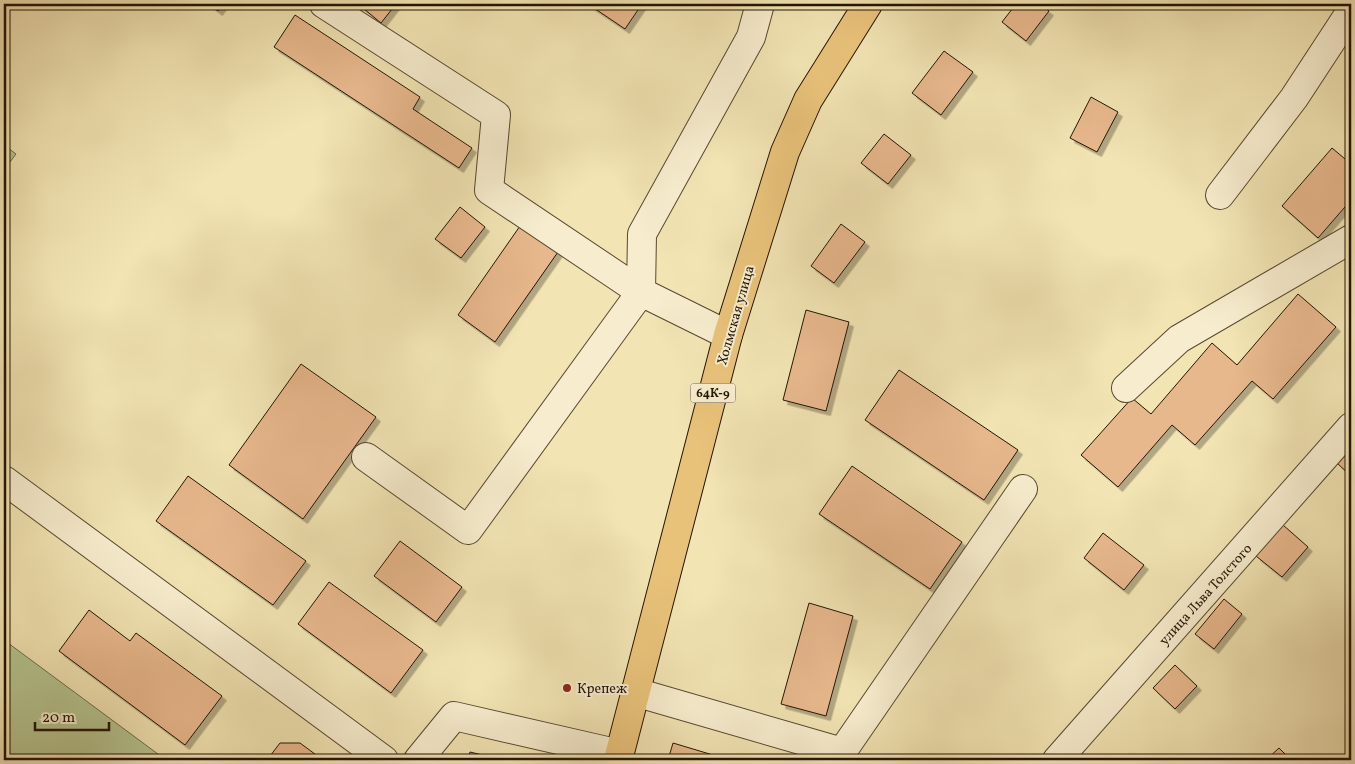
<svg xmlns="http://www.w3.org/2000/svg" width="1355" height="764" font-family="Vollkorn,serif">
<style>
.green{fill:#b6c590;stroke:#6c6c4a}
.building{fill:#e8b88d;stroke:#231403;filter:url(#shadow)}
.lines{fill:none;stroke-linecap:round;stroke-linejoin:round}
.minor-casing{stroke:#57482f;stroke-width:30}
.major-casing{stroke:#231403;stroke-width:30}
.minor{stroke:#f7edce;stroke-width:28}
.major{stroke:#e9c27a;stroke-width:28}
.poi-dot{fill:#8f2418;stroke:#f7edce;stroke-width:2}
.labels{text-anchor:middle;stroke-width:4;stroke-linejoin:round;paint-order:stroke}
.shield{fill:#f7edce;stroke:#635540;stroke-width:1}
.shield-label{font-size:12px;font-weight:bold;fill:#231403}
.street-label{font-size:14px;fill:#231403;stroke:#f7edce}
.poi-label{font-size:14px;fill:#231403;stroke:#f7edce;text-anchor:start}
</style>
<defs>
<filter id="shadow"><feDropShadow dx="4.5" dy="4.5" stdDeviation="0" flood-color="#0004"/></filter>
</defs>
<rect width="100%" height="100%" fill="#f2e4b3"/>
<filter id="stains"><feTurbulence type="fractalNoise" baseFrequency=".004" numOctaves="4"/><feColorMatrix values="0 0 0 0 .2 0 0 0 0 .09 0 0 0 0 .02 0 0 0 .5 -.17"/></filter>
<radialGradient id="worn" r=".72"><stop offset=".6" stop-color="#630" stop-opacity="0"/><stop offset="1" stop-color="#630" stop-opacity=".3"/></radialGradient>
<!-- green -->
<path class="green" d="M4 145 16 154 4 170Z
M4 640 166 760H4Z"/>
<!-- building -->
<path class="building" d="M209 4H223L218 11Z
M358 4H396L381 23Z
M588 4H642L625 29Z
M1016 4H1039L1049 11 1026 41 1002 22Z
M295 15 420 97 413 109 472 148 459 168 274 47Z
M944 51 973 72 941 115 912 93Z
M1091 97 1118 112 1097 152 1070 138Z
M884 134 911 155 888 184 861 163Z
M1332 148 1351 164V200L1318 238 1282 206Z
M460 207 485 227 461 258 435 239Z
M841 224 865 242 834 283 811 266Z
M520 226 558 252 495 342 458 315Z
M1298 294 1336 327 1273 399 1252 381 1195 445 1172 425 1118 487 1081 455 1132 398 1151 414 1212 343 1237 365Z
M806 310 849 322 826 411 783 400Z
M301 364 376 417 303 519 229 465Z
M899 370 1018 450 984 500 865 420Z
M1351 447V476L1337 463Z
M852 466 962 542 930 589 819 514Z
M188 476 306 561 273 605 156 521Z
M1283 525 1308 547 1282 577 1256 556Z
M1103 533 1144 565 1124 590 1084 558Z
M400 541 462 587 436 622 374 576Z
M329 582 423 650 391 693 298 624Z
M1224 599 1242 614 1214 649 1195 634Z
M809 603 853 616 826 716 781 704Z
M89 610 130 641 136 633 222 696 185 745 59 651Z
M1175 665 1197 686 1175 709 1153 688Z
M280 743H300L323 760H267Z
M673 743 713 755 711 760H668Z
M1279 748 1291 760H1266Z
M470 752 503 760H468Z"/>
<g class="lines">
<!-- minor casing -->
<g class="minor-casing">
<path id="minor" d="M324 4 496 115 489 190 641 292 468 530 366 457
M1220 195 1294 98 1351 11
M728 335 641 292 642 234 751 37 760 4
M1126 388 1179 339 1351 239
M4 480 384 760
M635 692 842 752
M418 760 454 716 620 754
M838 760 842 752 1023 489
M1057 760 1351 427"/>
</g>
<!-- major casing -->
<g class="major-casing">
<path id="major" d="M618 760 728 335 785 152 808 100 868 4"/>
</g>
<!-- minor -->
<use href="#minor" class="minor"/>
<!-- major -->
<use href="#major" class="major"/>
</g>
<!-- markers -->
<circle class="poi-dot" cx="567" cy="688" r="5"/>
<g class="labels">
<!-- shield labels -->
<rect class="shield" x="690.5" y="383.5" width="45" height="19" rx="4"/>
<g class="shield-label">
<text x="713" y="397">64К-9</text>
</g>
<!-- street labels -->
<g class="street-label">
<text transform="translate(735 315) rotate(-74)" y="5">Холмская улица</text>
<text transform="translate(1205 594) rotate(-48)" y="5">улица Льва Толстого</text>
</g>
<!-- poi labels -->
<g class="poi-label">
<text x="577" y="693">Крепеж</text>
</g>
</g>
<!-- margin -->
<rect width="1355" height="764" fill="none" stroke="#f2e4b3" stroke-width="20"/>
<rect x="5" y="5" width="1345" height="754" fill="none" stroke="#231403" stroke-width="2.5"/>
<rect x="10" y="10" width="1335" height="744" fill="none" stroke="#231403"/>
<!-- scale -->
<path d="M35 722v8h74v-8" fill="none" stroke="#231403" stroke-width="2.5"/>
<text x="42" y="722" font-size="15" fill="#231403" stroke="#f7edce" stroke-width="4" paint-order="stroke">20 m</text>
<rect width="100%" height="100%" filter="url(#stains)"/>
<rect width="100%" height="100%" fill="url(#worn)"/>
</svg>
